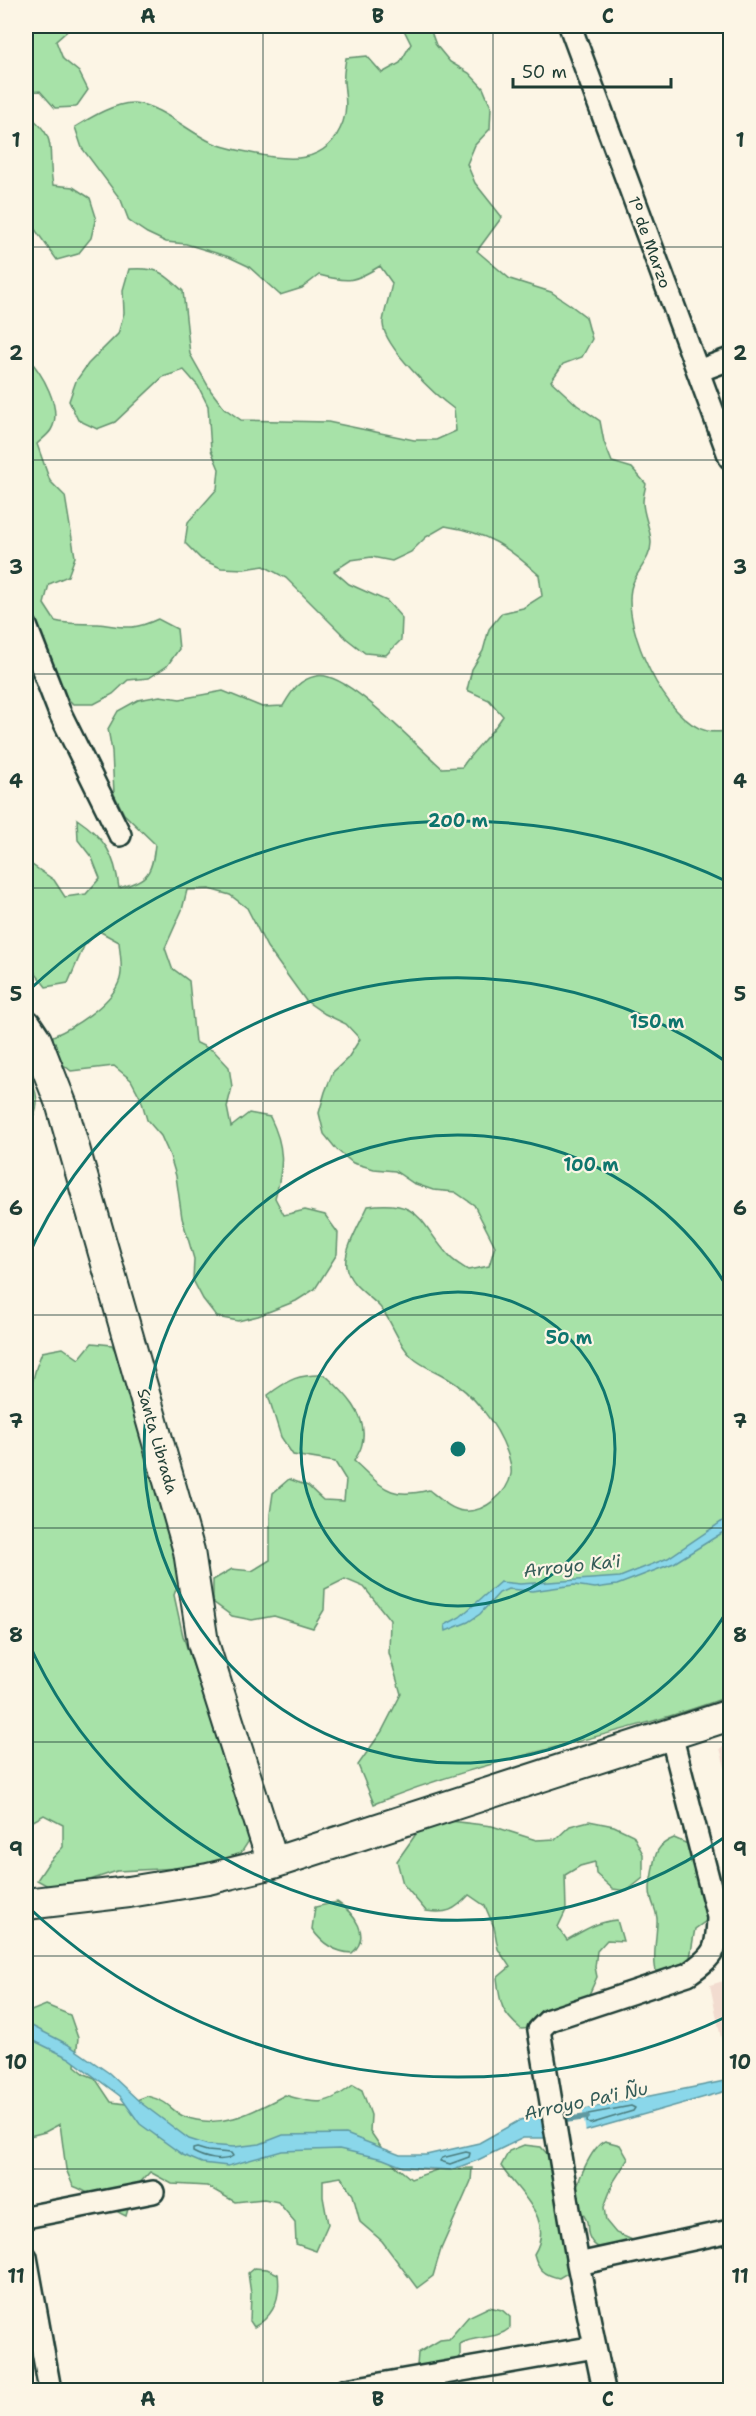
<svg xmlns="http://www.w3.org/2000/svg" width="756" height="2416" font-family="'Shantell Sans',sans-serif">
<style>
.built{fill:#f2dcd0}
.green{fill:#a7e2a8;stroke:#63906e;stroke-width:1.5}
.water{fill:#8ad7ea;stroke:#5f99a1;stroke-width:1.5}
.pier{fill:#fcf5e5}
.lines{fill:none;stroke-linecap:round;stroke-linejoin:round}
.shore{stroke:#4a7b7d;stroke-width:1.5}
.stream{stroke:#5f99a1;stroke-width:6}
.street-casing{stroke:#1f3d34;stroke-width:26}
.secondary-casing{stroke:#1f3d34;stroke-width:34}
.street{stroke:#fcf5e5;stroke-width:21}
.secondary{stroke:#fcf5e5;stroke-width:30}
.grid{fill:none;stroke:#1f3d34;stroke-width:1.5;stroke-opacity:0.55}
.ring{fill:none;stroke:#0f766e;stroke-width:3}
.labels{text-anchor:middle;stroke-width:4.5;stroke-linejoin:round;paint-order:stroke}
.street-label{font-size:16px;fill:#1f3d34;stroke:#fcf5e5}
.water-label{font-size:18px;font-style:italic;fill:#345c58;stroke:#fcf5e5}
.centre{fill:#0f766e;stroke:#fcf5e5;stroke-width:3}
.ring-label{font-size:18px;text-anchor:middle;font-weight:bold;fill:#0f766e;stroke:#fcf5e5;stroke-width:4.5;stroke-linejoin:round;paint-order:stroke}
.neatline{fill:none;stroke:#1f3d34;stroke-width:2}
.grid-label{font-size:20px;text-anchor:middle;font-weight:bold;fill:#1f3d34}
</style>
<rect width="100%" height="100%" fill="#fcf5e5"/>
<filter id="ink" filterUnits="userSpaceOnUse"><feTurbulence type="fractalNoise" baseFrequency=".0167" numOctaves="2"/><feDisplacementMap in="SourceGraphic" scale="12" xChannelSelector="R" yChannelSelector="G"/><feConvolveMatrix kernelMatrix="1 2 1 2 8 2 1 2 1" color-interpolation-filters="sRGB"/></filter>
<g filter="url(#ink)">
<!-- built -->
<path class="built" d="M730 1745V1787L720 1748Z
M730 1979V2072H728L710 1985Z"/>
<!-- green -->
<path class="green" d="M26 26H73L56 41 63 59 79 72 88 90 76 107 55 108 40 91 26 92Z
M402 26H429L436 45 450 62 469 73 483 88 491 107 490 129 475 145 467 164 475 183 502 217 477 251 510 279 551 292 569 304 586 317 592 339 582 357 563 364 551 381 577 405 600 421 604 442 612 462 632 468 646 484C645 490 643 496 643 502 643 515 651 529 651 543 651 560 634 573 631 589 623 629 665 721 707 731 714 733 724 731 730 731V1696C614 1739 489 1756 374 1804L358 1765 382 1731 401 1694 389 1653 390 1620 364 1587 345 1579 325 1589 324 1610 313 1628 274 1616 252 1620 232 1616 213 1602V1580L232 1569 252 1571 270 1560V1514L273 1493 289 1479 308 1486 323 1500 344 1501 346 1480 335 1462 293 1455 281 1437 268 1395C289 1379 299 1374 325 1375 344 1392 369 1415 362 1444 361 1450 357 1456 354 1461 383 1487 388 1500 429 1490 439 1498 451 1510 464 1511 484 1513 508 1493 511 1474 512 1468 509 1457 507 1452 497 1424 473 1393 447 1378 435 1370 423 1367 412 1357 397 1343 393 1322 380 1307 368 1294 349 1285 346 1266 343 1251 362 1220 368 1206 422 1199 419 1223 449 1256 454 1262 462 1266 468 1270L489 1266 495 1246 474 1205 455 1192 433 1190 413 1183 395 1171 374 1169 353 1163 337 1150 324 1134 319 1113 325 1092 333 1072 348 1058 360 1039 346 1024 325 1014 306 1001 267 947 247 908 230 895 209 889 187 890 182 910 165 948 172 968 189 981 195 1042 214 1051 229 1067 232 1087 227 1107 231 1127 249 1113 270 1117C285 1147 284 1166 275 1198L284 1215 305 1210 325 1215 338 1233 337 1254 315 1289 296 1301 258 1316 238 1321 217 1317 203 1299 193 1280 194 1259 182 1218 176 1176 170 1156 161 1136 147 1120 141 1099 131 1080 114 1066 71 1071 54 1057 53 1036C73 1028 109 1005 118 984 124 973 120 954 119 942L99 931 84 946 68 983 46 987 26 961V861L54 880 65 897 86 894 100 878 92 858 78 840 77 819C105 838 115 855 119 888 148 880 152 874 155 844L124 814 114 794 112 751 108 729 118 711 138 700 160 696 180 699 223 691 262 707 283 706C292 691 298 680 316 676 345 668 419 749 442 768L462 767C475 748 491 735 503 716L489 700 467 690 472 669 483 651 489 629 502 613 523 608 542 596 539 575C507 546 488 533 445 526L426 537 411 552 392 561 372 557 351 560 334 571 349 584 387 601 402 618 401 640 386 655 365 653 347 639 286 578 264 566 244 569 221 568 201 559 185 543 188 522 217 489 219 469 211 450 208 406 198 386 184 370 163 377 115 422 97 429 78 420 69 401 76 381 88 364 118 334 124 313 123 290 129 269C159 267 162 272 183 291L190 354 211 391 224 408 241 420 328 422 414 440H436L456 431 454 409C436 396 384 347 383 324 382 319 391 291 392 283L380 266C354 282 349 283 319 275L302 288 280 295 248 266 229 257 186 244 166 242 147 233 129 221 121 200 82 148 75 127C90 118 116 102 134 103 158 104 189 132 211 142 224 148 238 150 251 153 288 161 327 166 343 122 348 108 345 95 344 81 343 74 345 66 346 58L367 56 382 73 400 63 411 44Z
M26 113C61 140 46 148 53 185L73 187 90 198 96 217 91 238 78 254 57 260 26 217Z
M26 356C41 371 64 409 51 430 48 435 41 440 37 444L50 481 65 496 75 557 68 576 49 584 44 604 55 621C72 625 82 623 98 624 125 627 132 631 158 619L177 629 179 649 167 666 149 678 128 680 113 694 94 704H73L58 689 26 606Z
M26 1070C38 1091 43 1109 26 1129Z
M92 1343 112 1345 122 1364 181 1576 174 1595 183 1636 252 1836 241 1853 202 1867 117 1871 57 1891 37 1880 49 1862 63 1847V1825L44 1815 26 1825V1416L28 1414C29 1391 33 1373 42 1352L63 1348 79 1359Z
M442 1820 492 1826 536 1840 556 1839 570 1826 589 1821 614 1826 633 1835 643 1854V1878L627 1891 613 1889 596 1874 595 1862 580 1866 565 1875 566 1910 558 1927 567 1940C584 1930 596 1922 617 1920L623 1941 607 1940 597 1951 595 1967 597 1977 587 1999 536 2028 521 2029C501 2012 500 2004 497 1978L510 1967 498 1949 494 1927 485 1906 469 1895C454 1911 447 1914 426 1911L403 1884 397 1861 423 1824Z
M674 1838 688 1844 700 1874 730 1882V1925L718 1917 709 1919 695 1929C690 1952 691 1981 668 1994 648 1972 656 1949 657 1923 658 1912 653 1907 651 1897 649 1890 650 1886 651 1879 655 1859 653 1846 674 1838Z
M337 1902C354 1913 372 1936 352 1953 334 1952 322 1944 312 1929L315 1907Z
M46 2005 70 2015 78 2038 75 2066 85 2074 95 2078 111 2102 126 2104 147 2096C153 2098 159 2099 165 2103 171 2107 176 2113 183 2116 220 2131 253 2112 285 2095 318 2104 325 2107 353 2085L362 2090 371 2115 370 2131 391 2162 411 2179 439 2169 472 2168 471 2181 441 2249 433 2276 417 2288 382 2241 360 2222 353 2195 341 2177 323 2180V2197L328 2224 316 2251 296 2244 295 2222 278 2202 264 2199 235 2202 207 2186 172 2184 150 2172 134 2189 126 2216C107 2208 93 2193 73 2186L66 2169 60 2124 45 2132 26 2137V2013Z
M605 2141 620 2145 628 2159 614 2181 604 2207 606 2221 616 2233 637 2242C622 2247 597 2258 589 2236 587 2232 588 2226 587 2222 585 2215 578 2209 576 2201 573 2187 592 2146 605 2141Z
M524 2145 541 2147 550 2157 562 2218V2235L571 2271 559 2278C544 2275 538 2269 534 2254 556 2219 518 2193 501 2166L509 2151Z
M254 2268 267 2269 278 2274C281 2297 274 2316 254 2327L250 2321 251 2294 248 2273Z
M489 2307 502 2310 510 2317V2328C495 2341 476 2334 460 2344V2370L423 2377 417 2366 418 2353 440 2340 449 2339 468 2317Z"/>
<!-- water -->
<path class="water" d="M730 1516V1528L674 1563 617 1585 595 1588 574 1585 532 1591 508 1589 499 1593 480 1614 468 1622 446 1631 445 1625 460 1617 500 1582 520 1584 620 1577 668 1558Z
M26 2023 67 2044 109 2073 141 2103 189 2139 208 2145 234 2147 260 2144 283 2135 346 2134 400 2155H426L479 2143 520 2120 550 2111 553 2138H523L478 2160 451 2170 403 2167 383 2159 339 2149 282 2151 228 2166 202 2163 183 2155 140 2124 120 2096 69 2058 26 2037Z
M730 2080V2090L582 2132 579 2110Z"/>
<!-- pier -->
<path class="pier" d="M582 2106 586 2134 582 2135 579 2133 576 2110Z"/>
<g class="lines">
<!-- shore -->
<path class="shore" d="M631 2106 635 2108 633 2111 590 2124 587 2122 588 2114Z
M197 2148 207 2151 231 2153 233 2156C223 2163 204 2158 193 2152V2149Z
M466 2152 470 2153 469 2157 450 2164 440 2161 442 2158Z"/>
<!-- stream -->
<path class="stream" d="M558 2121 587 2117"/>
<!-- street casing -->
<g class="street-casing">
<path id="street" d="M570 26 730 458
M698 371 730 359
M26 626 59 711 120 835
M26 2217 153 2192
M26 2257 50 2390
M578 2264 730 2231
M346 2390 595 2347
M604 2390 578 2264 539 2030 549 2020 688 1974C716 1954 717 1950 718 1917L671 1734"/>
</g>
<!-- secondary casing -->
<g class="secondary-casing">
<path id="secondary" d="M26 1025 36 1040 62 1106 189 1551 203 1643 273 1863
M26 1904 129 1892 208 1879 273 1863 730 1715"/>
</g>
<!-- street -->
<use href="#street" class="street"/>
<!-- secondary -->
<use href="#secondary" class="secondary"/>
</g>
</g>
<!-- grid -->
<path class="grid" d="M263 26V2390M493 26V2390M26 247H730M26 460H730M26 674H730M26 888H730M26 1101H730M26 1315H730M26 1528H730M26 1742H730M26 1956H730M26 2169H730"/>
<!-- distance rings -->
<g class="ring">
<circle cx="458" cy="1449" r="157"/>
<path d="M730 1606A314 314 0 1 1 730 1292"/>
<path d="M728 1835A471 471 0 0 1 26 1637M26 1261A471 471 0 0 1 728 1063"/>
<path d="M728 2016A628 628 0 0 1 26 1905M26 993A628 628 0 0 1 728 882"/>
</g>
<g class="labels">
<!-- street labels -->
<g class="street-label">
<text transform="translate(650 242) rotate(70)" y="6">1° de Marzo</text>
<text transform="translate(158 1441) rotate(74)" y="6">Santa Librada</text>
</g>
<!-- water labels -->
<g class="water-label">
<text transform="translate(572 1566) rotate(-6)" y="6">Arroyo Ka'i</text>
<text transform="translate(586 2101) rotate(-12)" y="6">Arroyo Pa'i Ñu</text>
</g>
</g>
<circle cx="458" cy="1449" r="9" class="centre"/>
<g class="ring-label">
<text x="458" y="827">200 m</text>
<text x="657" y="1028">150 m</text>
<text x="591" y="1171">100 m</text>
<text x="569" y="1344">50 m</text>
</g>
<!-- margin -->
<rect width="756" height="2416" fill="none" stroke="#fcf5e5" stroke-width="66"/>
<!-- scale -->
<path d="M513 78v9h158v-9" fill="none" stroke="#1f3d34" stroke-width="3"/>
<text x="522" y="78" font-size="18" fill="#1f3d34" stroke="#fcf5e5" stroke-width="4.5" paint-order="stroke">50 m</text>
<rect x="33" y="33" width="690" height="2350" class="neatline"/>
<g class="grid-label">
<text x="148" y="23">A</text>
<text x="378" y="23">B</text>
<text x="608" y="23">C</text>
<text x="16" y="147">1</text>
<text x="740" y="147">1</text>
<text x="16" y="360">2</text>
<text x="740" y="360">2</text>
<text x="16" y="574">3</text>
<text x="740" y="574">3</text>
<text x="16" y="788">4</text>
<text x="740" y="788">4</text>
<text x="16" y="1001">5</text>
<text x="740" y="1001">5</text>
<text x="16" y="1215">6</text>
<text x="740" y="1215">6</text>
<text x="16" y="1428">7</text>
<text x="740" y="1428">7</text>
<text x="16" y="1642">8</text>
<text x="740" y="1642">8</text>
<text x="16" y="1856">9</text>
<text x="740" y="1856">9</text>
<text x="16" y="2069">10</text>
<text x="740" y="2069">10</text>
<text x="16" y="2283">11</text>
<text x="740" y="2283">11</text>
<text x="148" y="2406">A</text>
<text x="378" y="2406">B</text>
<text x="608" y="2406">C</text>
</g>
</svg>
